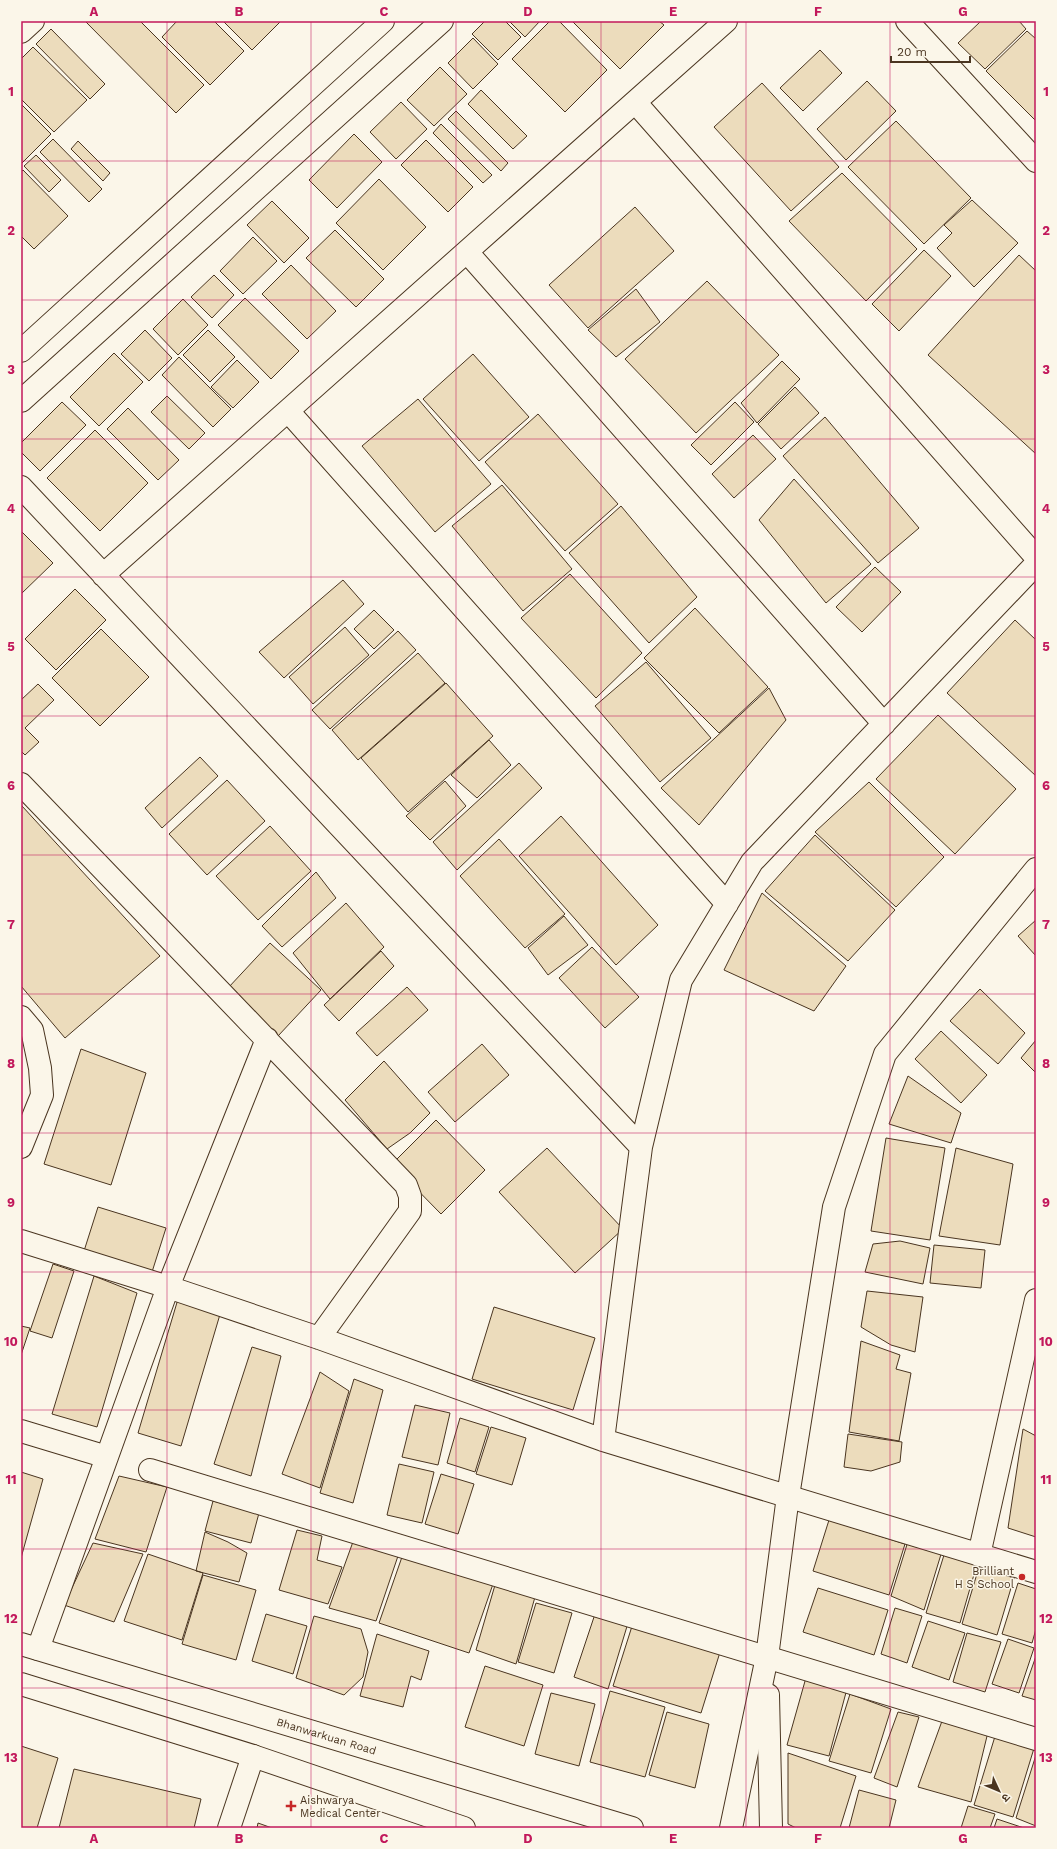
<svg xmlns="http://www.w3.org/2000/svg" width="1057" height="1849" font-family="'Work Sans','Noto Sans Devanagari',sans-serif">
<style>
.building{fill:#ecdcbc;stroke:#4a3520}
.lines{fill:none;stroke-linecap:round;stroke-linejoin:round}
.minor-casing{stroke:#4a3520;stroke-width:24}
.major-casing{stroke:#4a3520;stroke-width:24}
.minor{stroke:#fbf6e9;stroke-width:22}
.major{stroke:#fbf6e9;stroke-width:22}
.grid{fill:none;stroke:#c2185b;stroke-width:1;stroke-opacity:0.55}
.poi-dot{fill:#c62828;stroke:#fbf6e9;stroke-width:1.5}
.labels{text-anchor:middle;stroke-width:3;stroke-linejoin:round;paint-order:stroke}
.poi-label{font-size:11px;fill:#4a3520;stroke:#fbf6e9;text-anchor:end}
.street-label{font-size:11px;fill:#4a3520;stroke:#fbf6e9}
.neatline{fill:none;stroke:#c2185b;stroke-width:1.5}
.grid-label{font-size:13px;text-anchor:middle;font-weight:bold;fill:#c2185b}
</style>
<rect width="100%" height="100%" fill="#fbf6e9"/>
<!-- building -->
<path class="building" d="M85 21H140L204 85 176 113Z
M177 21H214L244 51 210 85 162 37Z
M223 21H278L280 22 252 50Z
M485 21H505L521 37 498 60 472 34Z
M509 21H540L525 37Z
M550 21H559L607 70 565 112 512 59Z
M572 21H659L664 25 620 69Z
M981 21H1019L1026 29 985 69 958 43Z
M51 29 105 84 90 99 36 44Z
M1027 31 1036 39V121L986 71Z
M473 38 498 64 473 89 448 63Z
M33 47 87 100 54 132 21 99V59Z
M820 50 842 73 803 111 780 88Z
M440 67 467 94 434 126 407 100Z
M867 81 896 111 846 160 817 129Z
M762 83 839 167 791 211 714 127Z
M481 90 527 136 513 149 468 104Z
M401 102 427 129 396 159 370 132Z
M21 104 51 134 21 164Z
M456 111 508 163 501 171 448 119Z
M896 121 971 198 924 244 848 167Z
M441 124 492 175 483 183 433 133Z
M354 134 382 162 337 208 309 180Z
M53 139 102 189 89 202 40 152Z
M426 140 473 187 448 212 401 165Z
M78 141 110 173 103 181 71 149Z
M36 155 61 180 49 192 24 166Z
M23 170 68 216 34 249 21 236V172Z
M842 173 917 249 866 301 789 221Z
M379 179 426 227 383 270 336 223Z
M972 200 1018 243 974 287 937 248 952 233 944 225Z
M272 201 309 238 284 263 247 225Z
M635 207 674 251 588 328 549 285Z
M335 230 384 279 356 307 306 258Z
M253 237 277 261 243 294 220 271Z
M924 250 951 276 899 331 872 304Z
M1019 255 1036 271V454L928 355Z
M291 265 336 311 307 339 262 294Z
M214 275 234 295 212 318 191 297Z
M707 281 779 355 696 433 625 359Z
M636 289 660 322 616 357 588 330Z
M245 298 299 351 271 379 218 325Z
M183 299 208 325 178 355 153 329Z
M145 330 172 358 149 381 121 354Z
M208 330 235 357 210 382 183 355Z
M114 353 143 382 99 426 70 397Z
M473 354 529 417 479 461 423 399Z
M179 357 231 409 213 427 162 375Z
M237 360 259 382 233 408 211 387Z
M782 361 800 379 757 423 741 403Z
M795 387 819 413 781 449 758 424Z
M167 396 205 433 189 449 151 412Z
M418 399 491 484 435 532 362 446Z
M62 402 86 425 40 471 21 452V443Z
M735 402 754 422 711 465 691 445Z
M128 408 179 460 158 480 107 429Z
M538 414 618 504 565 551 485 462Z
M825 417 919 528 878 563 783 456Z
M95 430 148 483 100 531 47 478Z
M753 435 776 459 734 498 712 474Z
M794 479 871 564 826 603 759 520Z
M502 485 572 569 523 611 452 526Z
M621 506 697 597 649 643 569 553Z
M21 531 53 563 21 594Z
M875 567 901 592 862 632 836 607Z
M570 574 642 653 596 698 521 618Z
M343 580 364 604 284 678 259 652Z
M75 589 106 620 56 670 25 639Z
M695 608 768 687 719 733 644 658Z
M374 610 394 630 374 649 354 629Z
M1015 620 1036 640V776L947 693Z
M345 627 369 655 313 704 289 677Z
M101 629 149 677 100 726 52 678Z
M398 631 416 650 330 729 312 710Z
M418 653 445 683 358 760 332 730Z
M646 662 711 738 660 782 595 706Z
M446 683 493 736 408 812 361 758Z
M38 684 54 700 25 728 39 742 25 755 21 751V700Z
M769 688 786 720 699 825 661 788Z
M938 715 1016 789 955 854 876 779Z
M489 740 511 765 477 798 451 775Z
M200 757 218 776 162 828 145 808Z
M519 763 542 788 457 870 433 842Z
M227 780 265 821 207 875 169 834Z
M445 781 466 806 430 840 406 816Z
M869 782 944 857 896 907 815 832Z
M22 806 160 956 65 1038 21 986V807Z
M561 816 658 925 616 965 519 856Z
M270 826 311 871 258 920 216 876Z
M815 835 895 910 848 961 765 891Z
M499 839 565 914 525 948 460 876Z
M316 872 336 898 282 947 262 926Z
M762 893 846 966 814 1011 724 970Z
M346 903 384 947 330 999 293 953Z
M564 916 588 945 548 975 528 948Z
M1036 920V956L1018 936Z
M270 943 321 990 278 1036 228 988Z
M592 947 639 997 605 1028 559 978Z
M381 951 394 966 339 1021 324 1005Z
M407 987 428 1010 377 1056 356 1033Z
M980 989 1025 1033 998 1064 950 1021Z
M941 1031 987 1075 961 1103 915 1059Z
M1036 1040V1073L1021 1058Z
M482 1044 509 1075 455 1122 428 1092Z
M81 1049 146 1073 111 1185 44 1164Z
M384 1061 430 1113 410 1133 387 1149 345 1100Z
M908 1076 961 1113 951 1143 889 1124Z
M436 1120 485 1170 441 1214 392 1164Z
M886 1138 945 1148 930 1240 871 1231Z
M547 1148 623 1229 575 1273 499 1192Z
M956 1148 1013 1164 1000 1245 939 1236Z
M98 1207 166 1228 152 1272 84 1251Z
M900 1241 930 1248 923 1284 865 1272 873 1244Z
M934 1245 985 1250 981 1288 930 1283Z
M53 1264 74 1271 52 1338 30 1331Z
M94 1276 137 1293 97 1427 52 1414Z
M867 1291 923 1297 915 1352 891 1345 861 1327Z
M178 1299 221 1311 181 1446 138 1433Z
M494 1307 595 1338 573 1410 472 1379Z
M21 1326 30 1328 21 1355Z
M861 1341 900 1355 896 1369 911 1373 899 1441 849 1432Z
M252 1347 281 1356 251 1476 214 1464Z
M320 1372 349 1391 320 1488 282 1474Z
M354 1379 383 1390 353 1503 320 1493Z
M415 1405 450 1413 438 1465 402 1457Z
M460 1418 489 1427 475 1472 447 1463Z
M491 1427 526 1438 512 1485 476 1474Z
M1023 1429 1036 1436V1537L1008 1528Z
M848 1434 902 1442 900 1462 871 1471 844 1467Z
M399 1464 434 1472 422 1523 387 1515Z
M21 1472 43 1479 21 1558Z
M441 1474 474 1484 458 1534 425 1524Z
M119 1476 167 1487 146 1552 95 1539Z
M213 1501 259 1513 251 1543 205 1531Z
M829 1520 905 1544 889 1595 813 1571Z
M297 1530 322 1536 317 1560 342 1567 328 1604 279 1590Z
M205 1532 228 1542 247 1553 239 1582 196 1571Z
M909 1538 942 1551 924 1610 891 1596Z
M354 1539 399 1553 376 1621 329 1608Z
M93 1543 143 1554 114 1622 64 1605Z
M148 1554 203 1573 182 1640 124 1621Z
M403 1554 493 1584 469 1653 379 1623Z
M944 1555 977 1564 960 1623 926 1613Z
M979 1567 1014 1578 997 1635 962 1624Z
M203 1575 256 1590 236 1660 182 1644Z
M1018 1583 1036 1589V1629L1032 1643 1002 1634Z
M495 1585 535 1597 516 1664 476 1650Z
M818 1588 888 1610 874 1655 803 1632Z
M536 1603 572 1613 554 1673 518 1662Z
M895 1608 922 1616 907 1663 881 1654Z
M266 1614 307 1626 293 1674 252 1661Z
M595 1614 628 1623 608 1689 574 1677Z
M314 1616 361 1629 368 1652 363 1677 344 1695 296 1678Z
M928 1621 965 1633 949 1680 912 1667Z
M633 1623 721 1649 701 1713 613 1686Z
M967 1633 1001 1642 985 1692 953 1682Z
M377 1634 429 1651 421 1680 411 1676 403 1707 360 1696Z
M1008 1639 1034 1648 1019 1693 992 1684Z
M1036 1656V1700L1022 1696Z
M485 1666 543 1685 524 1746 465 1727Z
M807 1674 848 1685 829 1756 787 1745Z
M610 1691 665 1707 645 1777 590 1762Z
M551 1693 595 1704 579 1766 535 1754Z
M850 1694 891 1709 871 1773 829 1761Z
M667 1712 709 1724 695 1788 649 1775Z
M898 1712 919 1717 897 1787 874 1778Z
M942 1721 988 1732 971 1802 918 1787Z
M996 1733 1035 1745 1013 1817 974 1805Z
M21 1746 58 1758 37 1828H21Z
M788 1753 856 1776 840 1828H796L788 1824Z
M1036 1755V1826L1016 1818Z
M74 1769 201 1799 194 1828H59Z
M859 1790 896 1800 889 1828H849Z
M968 1806 995 1814 990 1828H961Z
M997 1819 1024 1828H994Z
M258 1823 272 1828H257Z"/>
<g class="lines">
<!-- minor casing -->
<g class="minor-casing">
<path id="minor" d="M907 21 1036 161
M21 32 33 21
M635 102 1036 557
M467 252 884 724
M21 351 383 21
M21 401 442 21
M288 411 727 904
M21 487 641 1147
M103 575 726 21
M21 784 406 1185 410 1196V1211L319 1338
M21 1017 32 1030 40 1068 42 1095 21 1147
M21 1241 168 1287 319 1338 603 1440 1036 1572
M21 1431 107 1457
M603 1440 641 1147 681 980 752 862 1036 564
M150 1470 1036 1739
M979 1555 1036 1300
M38 1649 168 1287 267 1039
M229 1828 253 1756"/>
</g>
<!-- major casing -->
<g class="major-casing">
<g id="major">
<path id="s1" d="M21 1644 632 1828"/>
<path d="M21 1684 253 1756 464 1828"/>
<path d="M768 1695 771 1828"/>
<path d="M731 1828 767 1657 788 1496 834 1207 885 1054 1036 869"/>
</g>
</g>
<!-- minor -->
<use href="#minor" class="minor"/>
<!-- major -->
<use href="#major" class="major"/>
</g>
<!-- grid -->
<path class="grid" d="M167 21V1828M311 21V1828M456 21V1828M601 21V1828M746 21V1828M890 21V1828M21 161H1036M21 300H1036M21 439H1036M21 577H1036M21 716H1036M21 855H1036M21 994H1036M21 1133H1036M21 1272H1036M21 1410H1036M21 1549H1036M21 1688H1036"/>
<!-- markers -->
<g class="poi-dot">
<circle cx="1022" cy="1577" r="4"/>
<path d="M289 1800h4v4h4v4h-4v4h-4v-4h-4v-4h4z"/>
</g>
<g class="labels">
<!-- poi labels -->
<g class="poi-label">
<text x="1014" y="1575">Brilliant<tspan x="1014" dy="13">H S School</tspan></text>
<text x="300" y="1804" text-anchor="start">Aishwarya<tspan x="300" dy="13">Medical Center</tspan></text>
</g>
<!-- street labels -->
<g class="street-label">
<text dy="4" stroke="none"><textPath href="#s1" startOffset="319">Bhanwarkuan Road</textPath></text>
</g>
</g>
<!-- border -->
<rect width="1057" height="1849" fill="none" stroke="#fbf6e9" stroke-width="44"/>
<!-- north arrow -->
<g transform="translate(999 1791) rotate(134)" stroke="#fbf6e9" stroke-width="3" paint-order="stroke">
<path d="M0-3L7 15L0 10L-7 15Z" fill="#4a3520"/>
<text y="-6" font-size="11" font-weight="bold" text-anchor="middle" fill="#4a3520">उ</text>
</g>
<!-- scale -->
<path d="M891 56v6h79v-6" fill="none" stroke="#4a3520" stroke-width="2"/>
<text x="897" y="56" font-size="12" fill="#4a3520" stroke="#fbf6e9" stroke-width="3" paint-order="stroke">20 m</text>
<rect x="22" y="22" width="1013" height="1805" class="neatline"/>
<g class="grid-label">
<text x="94" y="16">A</text>
<text x="239" y="16">B</text>
<text x="384" y="16">C</text>
<text x="528" y="16">D</text>
<text x="673" y="16">E</text>
<text x="818" y="16">F</text>
<text x="963" y="16">G</text>
<text x="11" y="96">1</text>
<text x="1046" y="96">1</text>
<text x="11" y="235">2</text>
<text x="1046" y="235">2</text>
<text x="11" y="374">3</text>
<text x="1046" y="374">3</text>
<text x="11" y="513">4</text>
<text x="1046" y="513">4</text>
<text x="11" y="651">5</text>
<text x="1046" y="651">5</text>
<text x="11" y="790">6</text>
<text x="1046" y="790">6</text>
<text x="11" y="929">7</text>
<text x="1046" y="929">7</text>
<text x="11" y="1068">8</text>
<text x="1046" y="1068">8</text>
<text x="11" y="1207">9</text>
<text x="1046" y="1207">9</text>
<text x="11" y="1346">10</text>
<text x="1046" y="1346">10</text>
<text x="11" y="1484">11</text>
<text x="1046" y="1484">11</text>
<text x="11" y="1623">12</text>
<text x="1046" y="1623">12</text>
<text x="11" y="1762">13</text>
<text x="1046" y="1762">13</text>
<text x="94" y="1843">A</text>
<text x="239" y="1843">B</text>
<text x="384" y="1843">C</text>
<text x="528" y="1843">D</text>
<text x="673" y="1843">E</text>
<text x="818" y="1843">F</text>
<text x="963" y="1843">G</text>
</g>
</svg>
